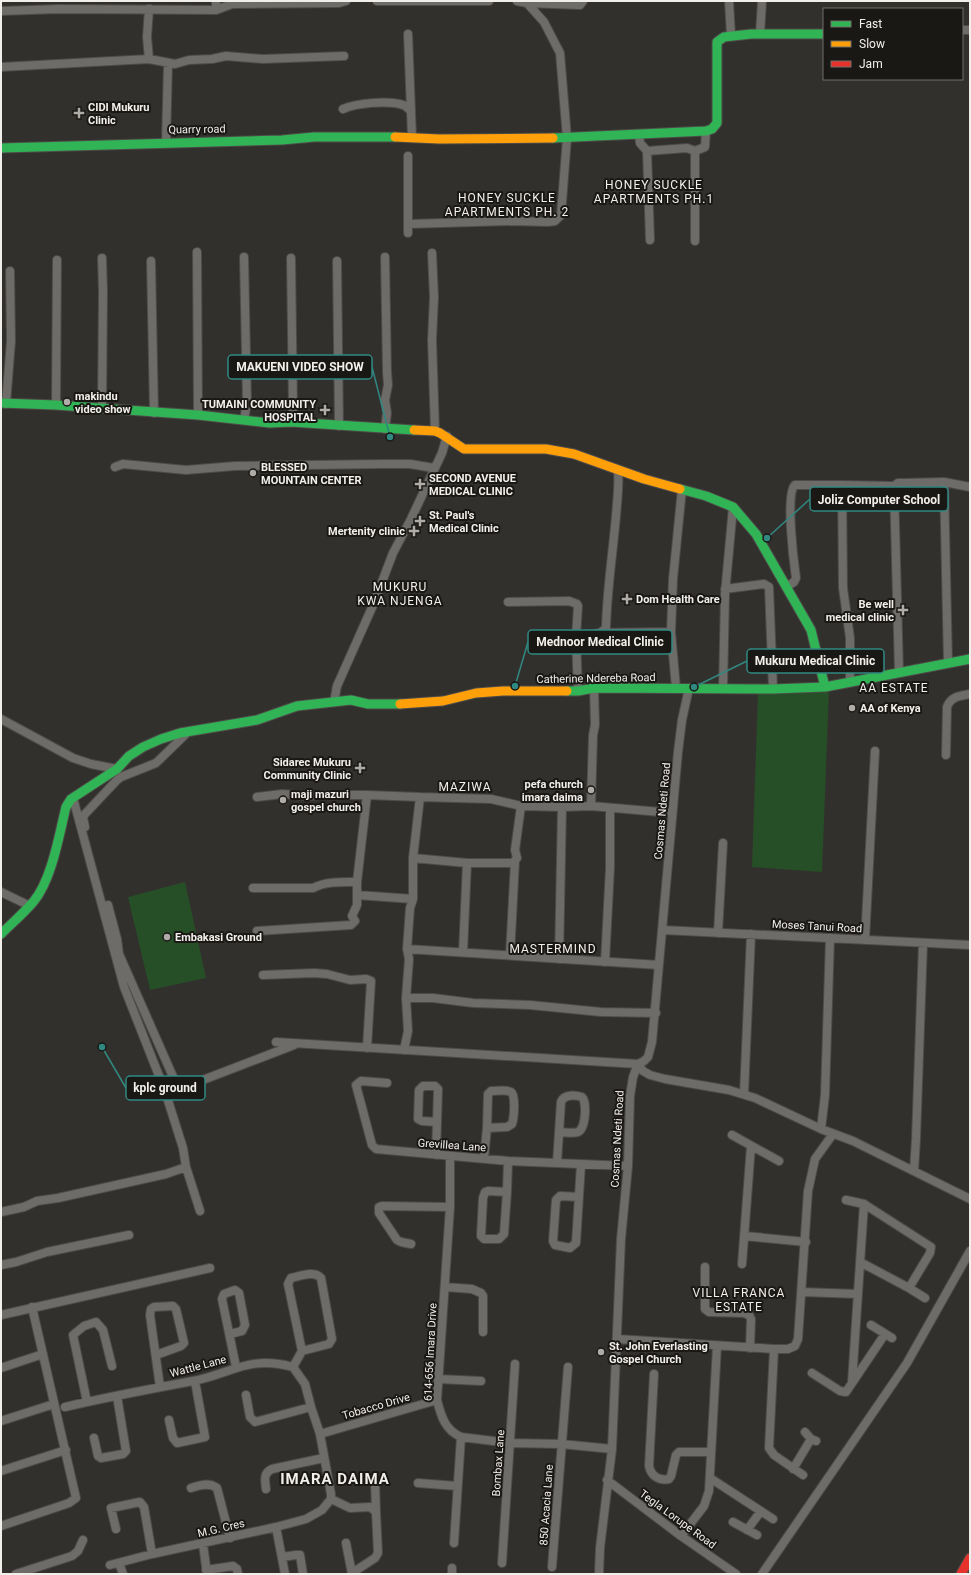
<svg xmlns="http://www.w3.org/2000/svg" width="971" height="1575" font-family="Roboto,sans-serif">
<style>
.green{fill:#274f27}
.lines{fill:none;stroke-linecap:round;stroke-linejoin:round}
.street-casing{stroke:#4d4b49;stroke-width:10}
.fast-casing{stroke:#4d4b49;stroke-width:11}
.slow-casing{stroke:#4d4b49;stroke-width:11}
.jam-casing{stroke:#4d4b49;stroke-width:11}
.street{stroke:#6e6c68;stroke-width:8}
.fast{stroke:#30b455;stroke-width:9}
.slow{stroke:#ff9f0a;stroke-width:9}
.jam{stroke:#e5322d;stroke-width:9}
.poi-dot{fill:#afaca8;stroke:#1a1815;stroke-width:1.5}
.labels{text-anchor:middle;stroke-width:4;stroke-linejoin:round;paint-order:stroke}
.poi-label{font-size:11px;font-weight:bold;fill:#f2efeb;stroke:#1a1815;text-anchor:start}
.street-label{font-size:11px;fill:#f2efeb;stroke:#1a1815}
.neighbourhood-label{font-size:12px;letter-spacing:1px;fill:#f2efeb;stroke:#1a1815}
.district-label{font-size:15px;font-weight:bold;letter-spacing:1px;fill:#f2efeb;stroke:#1a1815}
.leader{fill:none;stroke:#318881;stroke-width:1.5}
.callout-dot{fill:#318881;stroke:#1a1815;stroke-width:1.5}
.callout{fill:#1a1815;stroke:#318881;stroke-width:1.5}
.callout-label{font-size:12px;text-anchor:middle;font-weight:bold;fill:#f2efeb}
</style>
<rect width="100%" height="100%" fill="#32302d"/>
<!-- green -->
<path class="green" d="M829 690 822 872 752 867 758 693Z
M185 882 206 978 150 990 128 897Z"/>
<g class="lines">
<!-- street casing -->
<g class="street-casing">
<path id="street" d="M216 1V10
M377 1H489
M729 1 731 36
M527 3 580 5 583 1
M1 11 59 9 216 10 232 4 339 3 346 1
M962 30H970
M408 34 412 137
M760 34 762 1
M149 59 147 37 149 9
M1 67 149 59 175 64 189 60 212 59 226 56 263 59 344 56
M343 109C356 103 389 100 403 105 407 106 408 109 411 111
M639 135 640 143 647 151 650 240
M166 142 168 64
M647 151 687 148 695 151
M408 156V233
M408 224 513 221 548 222 555 221 561 215 567 138 560 53 544 22 527 3 517 1
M695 241V151L705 147 706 131
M197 252 198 415
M432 253 434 297 432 340 435 431
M244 257 247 403 244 420
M385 257 387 372 388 385 385 400 387 413 385 429
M102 258 103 292 102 409
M151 261 154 413
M337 261 339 426
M6 404 11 341 10 271
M56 405 57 260
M291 422 293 410 291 258
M115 467 123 464 186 470 235 466 382 464H410L434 468
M944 482 948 663
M842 485 894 486
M786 587 794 582 796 578C794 564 785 493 795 485H842L843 588 850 638V682
M725 589 764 584 769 587 773 689
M508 602 569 601 577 604 578 606 576 637
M600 633 671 632
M899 672 894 486 898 483H903L944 482 970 487
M676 688 671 632 673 579 682 489
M723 688 725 594 733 507
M578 691 576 637 600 633 606 628C607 586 614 546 617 504 618 493 619 482 618 471
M334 702 337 686 374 603 393 553 411 519 442 453 447 436
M1 719 73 758 91 764 117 769
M946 755 947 707C951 696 960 696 970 694
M257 797 282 794 309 796 319 795H367
M591 806 593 735 595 725 594 688
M85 827 83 817 85 814 117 780 121 777 156 763 189 731
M413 858 467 863
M253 888H313C327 881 342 882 357 882
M1 892 30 906
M357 895 413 899
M108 905 117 939 119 954 178 1088H182L294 1045
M663 930 970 945
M257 931 351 925 355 921 352 916 357 905V882L367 795 420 797
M718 933 723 843
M865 940 875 751
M407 949 659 965
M463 952 467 863H513L517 858 515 850 521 806
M510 955 515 861
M559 959 562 807
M605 962 610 868V808
M263 975 314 973 327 974 350 980 366 979 371 981 367 1048
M406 998H433L473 1003 530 1005 601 1012 656 1013
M276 1042 638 1064 643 1071 650 1075 665 1079 729 1090 755 1098 821 1129 853 1141 970 1199
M404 1050 408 1031 406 998 409 959 407 949 410 908 413 899V858L420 797 491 799 521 806 562 807 591 806 672 813
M387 1083 361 1081 356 1085 372 1145 376 1149 508 1161 628 1166
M423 1086H435L438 1089 437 1122 422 1121 418 1119 419 1090Z
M744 1094 751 934
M821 1129 825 1095 830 938
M732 1135 779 1161
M436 1155 437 1122
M450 1156V1207L437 1400C441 1416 445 1430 461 1437L510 1443 561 1444 612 1449
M484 1158 487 1128 488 1094 491 1091C497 1091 506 1089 511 1092 516 1095 514 1118 512 1124L507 1127 487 1128
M557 1163 561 1102C564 1094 575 1095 582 1097 587 1102 586 1128 578 1132 573 1134 565 1132 559 1132
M186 1167 200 1211
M914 1171 916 1139 923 943
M488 1191 507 1192 504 1234 499 1239H484L481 1236 483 1198 485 1192Z
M507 1192 508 1161
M579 1197 560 1196 556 1200 553 1241 555 1245 570 1248 576 1243 581 1164
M846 1200 864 1204 931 1247 930 1253 909 1288
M1 1212 24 1207 37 1201 58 1198 166 1174 186 1167 183 1148 165 1091 124 987 73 798
M745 1236 806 1242
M411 1244 401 1242 397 1240 379 1213V1207L382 1206 450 1207
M860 1262 909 1288 925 1298
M742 1264 751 1146
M1 1265 16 1262 47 1252 129 1235
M705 1267V1309L709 1312 744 1313 749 1315 751 1319 750 1348
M445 1287 472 1289 481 1293 483 1296V1332
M802 1292 858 1294
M1 1315 210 1268
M871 1325 892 1338
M230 1334 242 1331 245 1325 239 1293 235 1290 224 1294 222 1299 236 1367
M617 1339 774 1349H788L795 1346 798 1339 808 1191 815 1159 833 1134
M774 1349 769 1448 774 1455 803 1475
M156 1355 181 1346 184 1343 176 1309 173 1306 154 1307 151 1309 150 1315 160 1387
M293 1367 302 1351 288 1284 291 1278C301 1276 314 1270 321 1278L332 1339 329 1344 302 1351
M1 1368 43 1354
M812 1373 840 1391 846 1392 885 1334
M654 1374 649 1466C651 1476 659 1481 669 1479L671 1476 676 1455 679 1452H711
M438 1379 481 1381
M852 1382 864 1204
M246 1395 250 1417 255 1422 311 1407
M87 1402 73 1335 84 1326 96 1322 103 1330 112 1366
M65 1407C107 1397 150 1389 193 1381 233 1373 249 1355 293 1367L305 1384 311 1407 320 1434 331 1494V1499
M169 1420 173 1438 177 1443 205 1437 195 1381
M1 1421 54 1404
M805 1432 811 1439 816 1441
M320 1434 437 1400
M94 1438 98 1456 101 1458 123 1454 126 1451 117 1396
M793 1469 811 1439
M1 1471 66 1450
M710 1478 773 1519
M607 1480 681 1536 736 1574
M375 1482 376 1512
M418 1483 457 1486
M191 1488C199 1485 209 1482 217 1488L230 1538
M266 1489C265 1480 263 1473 272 1469L324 1458
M331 1499 350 1508 370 1507 376 1512 378 1553 375 1558 352 1573
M733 1522 757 1535
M1 1526 69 1503 76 1498 32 1307
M276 1527 285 1574
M116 1529 111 1508 140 1502 144 1507 152 1554
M747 1530 761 1511
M681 1536 704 1506 709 1491 717 1346
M346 1543 352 1574
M454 1543 461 1437
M203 1544 207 1574
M282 1557 296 1555H300L303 1574
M119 1563 123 1574
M502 1563 515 1364
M110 1565 152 1554 276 1527 306 1519 322 1510 331 1499
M552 1567 568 1367
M206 1570 233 1566 237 1569 238 1574
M16 1574 72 1556 78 1551 83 1540
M452 1574V1568
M599 1574 600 1548 612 1449 621 1239 628 1166 630 1096 633 1077 638 1064 644 1061 648 1057 652 1042 678 752 682 720 689 688
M762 1574 907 1363 970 1251"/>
</g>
<!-- fast casing -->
<g class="fast-casing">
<path id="fast" d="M553 138 706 131 712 129 717 123V42L724 37 751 34H824
M1 148 282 140 314 137H395
M1 403 56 405 198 415 270 423 291 422 414 430
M680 489 706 496 733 507 756 534 811 630 825 687
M567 691H578L594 688 773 689 825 687 970 659
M1 934C12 923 24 913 34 901 52 879 59 835 66 807L71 799 117 769 129 756 143 747 161 739 180 733 257 720 297 706 351 700 368 704H400"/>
</g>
<!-- slow casing -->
<g class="slow-casing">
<path id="slow" d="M395 137 439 139 553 138
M414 430 435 431 440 433 464 449H546L574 454 644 479 680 489
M400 704 443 701 476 693 503 691H567"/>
</g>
<!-- jam casing -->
<g class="jam-casing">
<path id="jam" d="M961 1574 970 1558"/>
</g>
<!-- street -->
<use href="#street" class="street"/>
<!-- fast -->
<use href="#fast" class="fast"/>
<!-- slow -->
<use href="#slow" class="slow"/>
<!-- jam -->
<use href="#jam" class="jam"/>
</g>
<!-- markers -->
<g class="poi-dot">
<path d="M77 107h4v4h4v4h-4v4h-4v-4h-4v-4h4z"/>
<circle cx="67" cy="402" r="4"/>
<path d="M323 404h4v4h4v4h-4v4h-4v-4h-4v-4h4z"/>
<circle cx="253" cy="473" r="4"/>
<path d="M418 478h4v4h4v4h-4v4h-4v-4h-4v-4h4z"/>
<path d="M418 515h4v4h4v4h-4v4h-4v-4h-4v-4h4z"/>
<path d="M412 525h4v4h4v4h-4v4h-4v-4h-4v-4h4z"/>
<path d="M625 593h4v4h4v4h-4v4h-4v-4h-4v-4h4z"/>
<path d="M901 604h4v4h4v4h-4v4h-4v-4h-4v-4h4z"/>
<circle cx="852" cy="708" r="4"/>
<path d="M358 762h4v4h4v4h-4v4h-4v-4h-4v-4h4z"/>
<circle cx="591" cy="790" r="4"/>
<circle cx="283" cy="800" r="4"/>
<circle cx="167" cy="937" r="4"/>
<circle cx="601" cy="1352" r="4"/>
</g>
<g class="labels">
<!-- poi labels -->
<g class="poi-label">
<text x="88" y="111">CIDI Mukuru<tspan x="88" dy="13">Clinic</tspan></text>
<text x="75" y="400">makindu<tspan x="75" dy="13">video show</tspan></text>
<text x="316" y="408" text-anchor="end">TUMAINI COMMUNITY<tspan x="316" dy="13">HOSPITAL</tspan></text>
<text x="261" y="471">BLESSED<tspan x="261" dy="13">MOUNTAIN CENTER</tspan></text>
<text x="429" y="482">SECOND AVENUE<tspan x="429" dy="13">MEDICAL CLINIC</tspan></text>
<text x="429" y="519">St. Paul's<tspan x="429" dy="13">Medical Clinic</tspan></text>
<text x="405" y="535" text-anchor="end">Mertenity clinic</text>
<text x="636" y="603">Dom Health Care</text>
<text x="894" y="608" text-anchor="end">Be well<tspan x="894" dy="13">medical clinic</tspan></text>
<text x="860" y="712">AA of Kenya</text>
<text x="351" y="766" text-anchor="end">Sidarec Mukuru<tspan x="351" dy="13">Community Clinic</tspan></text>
<text x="583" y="788" text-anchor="end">pefa church<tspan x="583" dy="13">imara daima</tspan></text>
<text x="291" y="798">maji mazuri<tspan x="291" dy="13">gospel church</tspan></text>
<text x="175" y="941">Embakasi Ground</text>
<text x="609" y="1350">St. John Everlasting<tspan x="609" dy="13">Gospel Church</tspan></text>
</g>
<!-- street labels -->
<g class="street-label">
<text transform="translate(197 129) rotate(-1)" y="4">Quarry road</text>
<text transform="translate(596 678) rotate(-1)" y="4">Catherine Ndereba Road</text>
<text transform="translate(662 811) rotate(-85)" y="4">Cosmas Ndeti Road</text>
<text transform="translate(817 926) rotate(3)" y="4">Moses Tanui Road</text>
<text transform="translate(617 1139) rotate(-87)" y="4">Cosmas Ndeti Road</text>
<text transform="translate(452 1145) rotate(4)" y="4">Grevillea Lane</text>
<text transform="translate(430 1352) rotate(-87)" y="4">614-656 Imara Drive</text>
<text transform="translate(198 1366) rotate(-15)" y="4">Wattle Lane</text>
<text transform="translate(376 1406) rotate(-16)" y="4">Tobacco Drive</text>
<text transform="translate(498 1463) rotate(-86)" y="4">Bombax Lane</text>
<text transform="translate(546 1505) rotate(-86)" y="4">850 Acacia Lane</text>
<text transform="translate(678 1519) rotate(36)" y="4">Tegla Lorupe Road</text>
<text transform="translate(221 1528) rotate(-13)" y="4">M.G. Cres</text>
</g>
<!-- neighbourhood labels -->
<g class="neighbourhood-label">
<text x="654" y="189">HONEY SUCKLE<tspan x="654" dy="14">APARTMENTS PH.1</tspan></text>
<text x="507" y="202">HONEY SUCKLE<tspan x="507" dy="14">APARTMENTS PH. 2</tspan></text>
<text x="400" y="591">MUKURU<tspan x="400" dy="14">KWA NJENGA</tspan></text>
<text x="894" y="692">AA ESTATE</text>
<text x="465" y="791">MAZIWA</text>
<text x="553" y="953">MASTERMIND</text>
<text x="739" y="1297">VILLA FRANCA<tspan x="739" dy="14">ESTATE</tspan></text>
</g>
<!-- district labels -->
<g class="district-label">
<text x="335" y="1484">IMARA DAIMA</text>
</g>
</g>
<!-- callouts -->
<path class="leader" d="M390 437L372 367M767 538L810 499M515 686L528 642M694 687L747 661M102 1047L126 1088"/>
<g class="callout-dot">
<circle cx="390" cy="437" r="4"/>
<circle cx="767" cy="538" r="4"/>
<circle cx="515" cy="686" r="4"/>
<circle cx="694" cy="687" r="4"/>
<circle cx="102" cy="1047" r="4"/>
</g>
<g class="callout">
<rect x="228" y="355" width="144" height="24" rx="4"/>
<rect x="810" y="487" width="138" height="24" rx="4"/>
<rect x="528" y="630" width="144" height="24" rx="4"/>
<rect x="747" y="649" width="137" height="24" rx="4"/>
<rect x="126" y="1076" width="79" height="24" rx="4"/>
</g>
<g class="callout-label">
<text x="300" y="371">MAKUENI VIDEO SHOW</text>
<text x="879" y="504">Joliz Computer School</text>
<text x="600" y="646">Mednoor Medical Clinic</text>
<text x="815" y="665">Mukuru Medical Clinic</text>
<text x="165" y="1092">kplc ground</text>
</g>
<!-- border -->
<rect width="971" height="1575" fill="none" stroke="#f2efeb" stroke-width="4"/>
<!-- legend -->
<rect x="823" y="8" width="140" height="72" fill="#1a1815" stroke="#706e6b"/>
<rect x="831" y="21" width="20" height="6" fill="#30b455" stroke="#706e6b"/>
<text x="859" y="28" font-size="12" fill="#f2efeb">Fast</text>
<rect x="831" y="41" width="20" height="6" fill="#ff9f0a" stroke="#706e6b"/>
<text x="859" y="48" font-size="12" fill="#f2efeb">Slow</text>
<rect x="831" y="61" width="20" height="6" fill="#e5322d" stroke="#706e6b"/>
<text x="859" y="68" font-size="12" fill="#f2efeb">Jam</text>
</svg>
